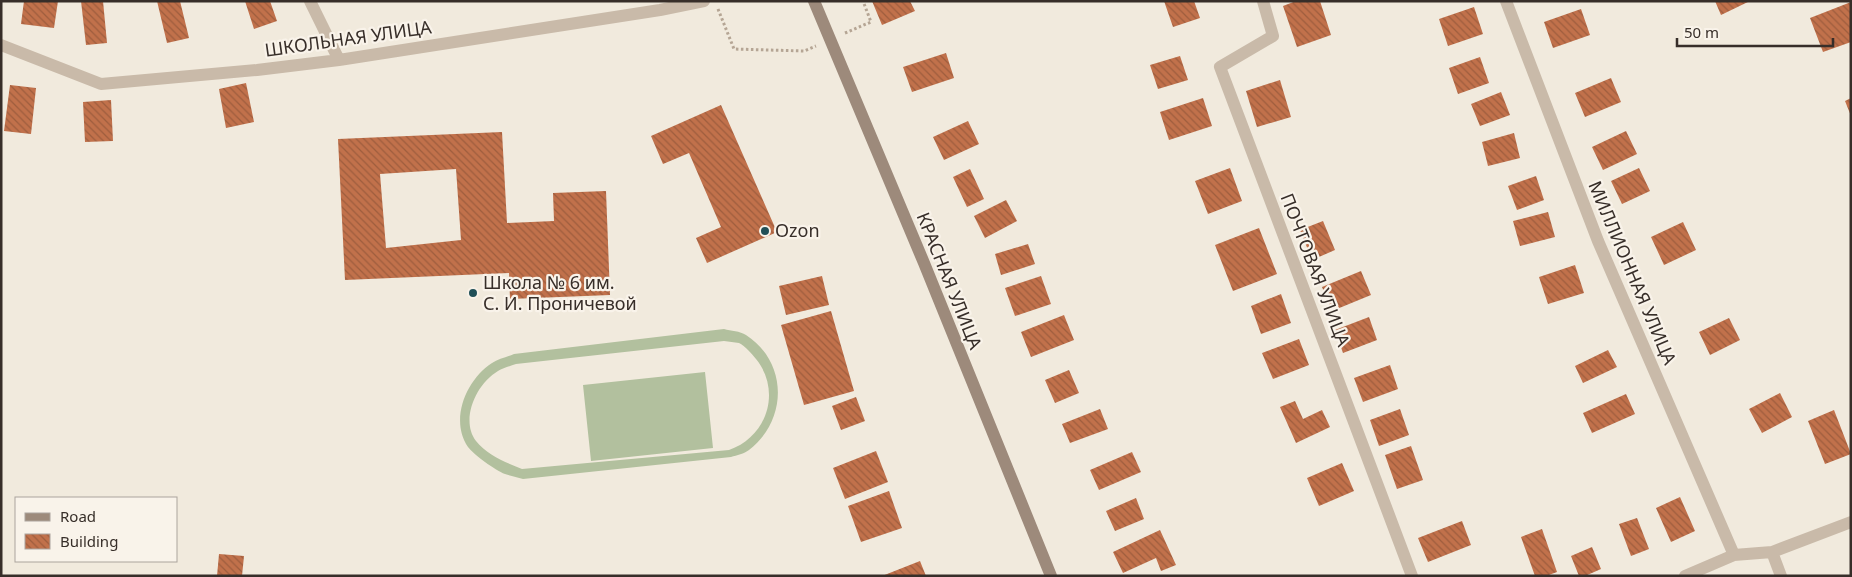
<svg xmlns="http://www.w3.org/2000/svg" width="1852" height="577" font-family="'Noto Sans',sans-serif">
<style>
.pitch{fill:#b2c09e;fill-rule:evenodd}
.building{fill:url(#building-back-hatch);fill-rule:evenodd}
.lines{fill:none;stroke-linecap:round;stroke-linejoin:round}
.path{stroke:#b5a594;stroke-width:3;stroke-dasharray:2.5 2.5;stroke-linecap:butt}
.minor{stroke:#c9baa9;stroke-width:12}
.secondary{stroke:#9d8a7b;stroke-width:12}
.poi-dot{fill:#204f57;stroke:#f9f3ea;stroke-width:2}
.labels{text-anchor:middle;stroke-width:4.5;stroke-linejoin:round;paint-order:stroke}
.street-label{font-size:18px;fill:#372e29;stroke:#f9f3ea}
.poi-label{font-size:18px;fill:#372e29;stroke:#f9f3ea;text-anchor:start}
</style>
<defs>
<pattern id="building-back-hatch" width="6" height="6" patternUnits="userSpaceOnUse" patternTransform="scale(1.25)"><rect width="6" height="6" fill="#c1714b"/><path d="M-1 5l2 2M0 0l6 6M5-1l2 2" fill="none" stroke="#9e5d3e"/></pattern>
</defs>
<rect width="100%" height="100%" fill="#f1eadd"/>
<!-- pitch -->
<path class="pitch" d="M724 329C731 331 740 331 746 335 788 362 788 420 749 450 744 454 737 455 731 457L523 479C517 477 511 476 505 474 495 470 474 455 468 447 449 419 467 379 492 363 498 359 507 357 514 354ZM724 341C729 342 734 342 739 343 745 346 752 354 756 359 782 391 767 437 729 450L522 469C507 463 487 455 476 441 460 420 476 384 498 371 503 368 510 366 516 364Z
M705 372 713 448 591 461 583 385Z"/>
<!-- building -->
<path class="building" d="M24 1H58L54 28 21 24Z
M81 1H103L107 43 86 45Z
M157 1H180L189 38 167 43Z
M245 1H270L277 21 254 29Z
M872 1H910L915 11 882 25Z
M1164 1H1194L1200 18 1173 27Z
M1296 1H1320L1331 35 1297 47 1283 6Z
M1715 1H1750L1721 15Z
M1851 2V42L1823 52 1810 18Z
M1474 7 1483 34 1448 46 1439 19Z
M1581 9 1590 35 1553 48 1544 22Z
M946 53 954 78 912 92 903 67Z
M1180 56 1188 80 1158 89 1150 65Z
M1480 57 1489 83 1458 94 1449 68Z
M1611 78 1621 102 1585 117 1575 93Z
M1280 80 1291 117 1257 127 1246 91Z
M246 83 254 122 226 128 219 89Z
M10 85 36 88 31 134 4 131Z
M1501 92 1510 115 1480 126 1471 104Z
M1203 98 1212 126 1169 140 1160 112Z
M1851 98V116L1845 101Z
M111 100 113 141 85 142 83 102Z
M721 105 777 232 707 263 696 238 721 227 689 153 663 164 651 136Z
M968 121 979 144 944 160 933 137Z
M1626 131 1637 154 1603 170 1592 147Z
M502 132 507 223 554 221 553 193 606 191 610 295 510 299 509 273 345 280 338 139ZM456 169 461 240 386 248 380 174Z
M1514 133 1520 158 1488 166 1482 142Z
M1230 168 1242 201 1208 214 1195 181Z
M1639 168 1650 191 1622 204 1611 181Z
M970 169 984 199 967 207 953 177Z
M1536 176 1544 200 1517 210 1508 186Z
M1006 200 1017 221 985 238 974 216Z
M1548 212 1555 237 1520 246 1513 221Z
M1323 221 1335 250 1312 260 1300 230Z
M1683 222 1696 250 1664 265 1651 237Z
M1259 228 1277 274 1233 291 1215 245Z
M1028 244 1035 264 1001 275 995 254Z
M1575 265 1584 293 1548 304 1539 277Z
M1361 271 1371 295 1332 311 1322 287Z
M822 276 829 305 786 315 779 286Z
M1041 276 1051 304 1015 316 1005 288Z
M1281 294 1291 323 1261 334 1251 306Z
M831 311 854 391 804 405 781 325Z
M1064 315 1074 340 1031 357 1021 332Z
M1369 317 1377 340 1343 353 1335 330Z
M1729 318 1740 340 1710 355 1699 332Z
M1299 339 1309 365 1273 379 1262 353Z
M1608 350 1617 367 1583 383 1575 366Z
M1390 365 1398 389 1363 402 1354 378Z
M1069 370 1079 393 1055 403 1045 380Z
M1780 393 1792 417 1762 433 1749 409Z
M1626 394 1635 414 1592 433 1583 413Z
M856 397 865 421 841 430 832 406Z
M1295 401 1303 419 1322 410 1330 427 1296 443 1280 407Z
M1100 409 1108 429 1070 443 1062 424Z
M1400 409 1409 435 1379 446 1370 420Z
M1834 410 1851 454 1825 464 1808 421Z
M1411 446 1423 480 1397 489 1385 455Z
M876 451 888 482 845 499 833 468Z
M1132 452 1141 472 1099 490 1090 470Z
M1342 463 1354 491 1319 506 1307 478Z
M889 491 902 528 861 542 848 506Z
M1680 497 1695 531 1671 542 1656 508Z
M1136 498 1144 519 1115 531 1106 511Z
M1637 518 1649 549 1631 556 1619 524Z
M1462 521 1471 545 1428 562 1418 538Z
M1542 529 1557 572 1546 576H1535L1521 537Z
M1160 530 1176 565 1161 571 1156 558 1123 573 1113 552Z
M1592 547 1601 569 1585 576H1579L1571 556Z
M219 554 244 556 242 576H217Z
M920 561 926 576H882Z"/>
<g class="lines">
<!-- path -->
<path class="path" d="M718 9 734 49 804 51 816 46
M845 33 871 22 863 1"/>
<!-- minor -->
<path class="minor" d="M310 1 339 60
M1263 1 1273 36 1220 67 1412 576
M1506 1 1598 241 1734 555
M1 45 101 84 257 70 339 60 660 10 704 1
M1772 552 1781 576
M1685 576 1734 555 1772 552 1851 522"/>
<!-- secondary -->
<path class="secondary" d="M814 1 924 263 1051 576"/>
</g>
<!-- markers -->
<g class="poi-dot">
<circle cx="765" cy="231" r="5"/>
<circle cx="473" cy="293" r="5"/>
</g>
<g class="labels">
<!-- street labels -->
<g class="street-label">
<text transform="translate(348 39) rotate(-8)" y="6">ШКОЛЬНАЯ УЛИЦА</text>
<text transform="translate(1315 270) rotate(69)" y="6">ПОЧТОВАЯ УЛИЦА</text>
<text transform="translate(1632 273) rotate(67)" y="6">МИЛЛИОННАЯ УЛИЦА</text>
<text transform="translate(949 281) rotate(68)" y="6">КРАСНАЯ УЛИЦА</text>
</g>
<!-- poi labels -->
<g class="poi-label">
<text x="775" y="237">Ozon</text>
<text x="483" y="289">Школа № 6 им.<tspan x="483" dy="21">С. И. Проничевой</tspan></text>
</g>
</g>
<!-- border -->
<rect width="1852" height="577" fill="none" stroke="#372e29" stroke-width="5"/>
<!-- legend -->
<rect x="15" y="497" width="162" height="65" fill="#f9f3ea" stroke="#aba49d"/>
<rect x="25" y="513" width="25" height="8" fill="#9d8a7b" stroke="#aba49d"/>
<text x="60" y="522" font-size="15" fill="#372e29">Road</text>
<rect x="25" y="534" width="25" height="15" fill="url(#building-back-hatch)" stroke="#aba49d"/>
<text x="60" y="547" font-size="15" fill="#372e29">Building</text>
<!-- scale -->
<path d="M1677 38v8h156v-8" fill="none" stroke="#372e29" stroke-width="2.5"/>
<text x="1684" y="38" font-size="15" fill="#372e29" stroke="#f9f3ea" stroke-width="4" paint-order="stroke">50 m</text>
</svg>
